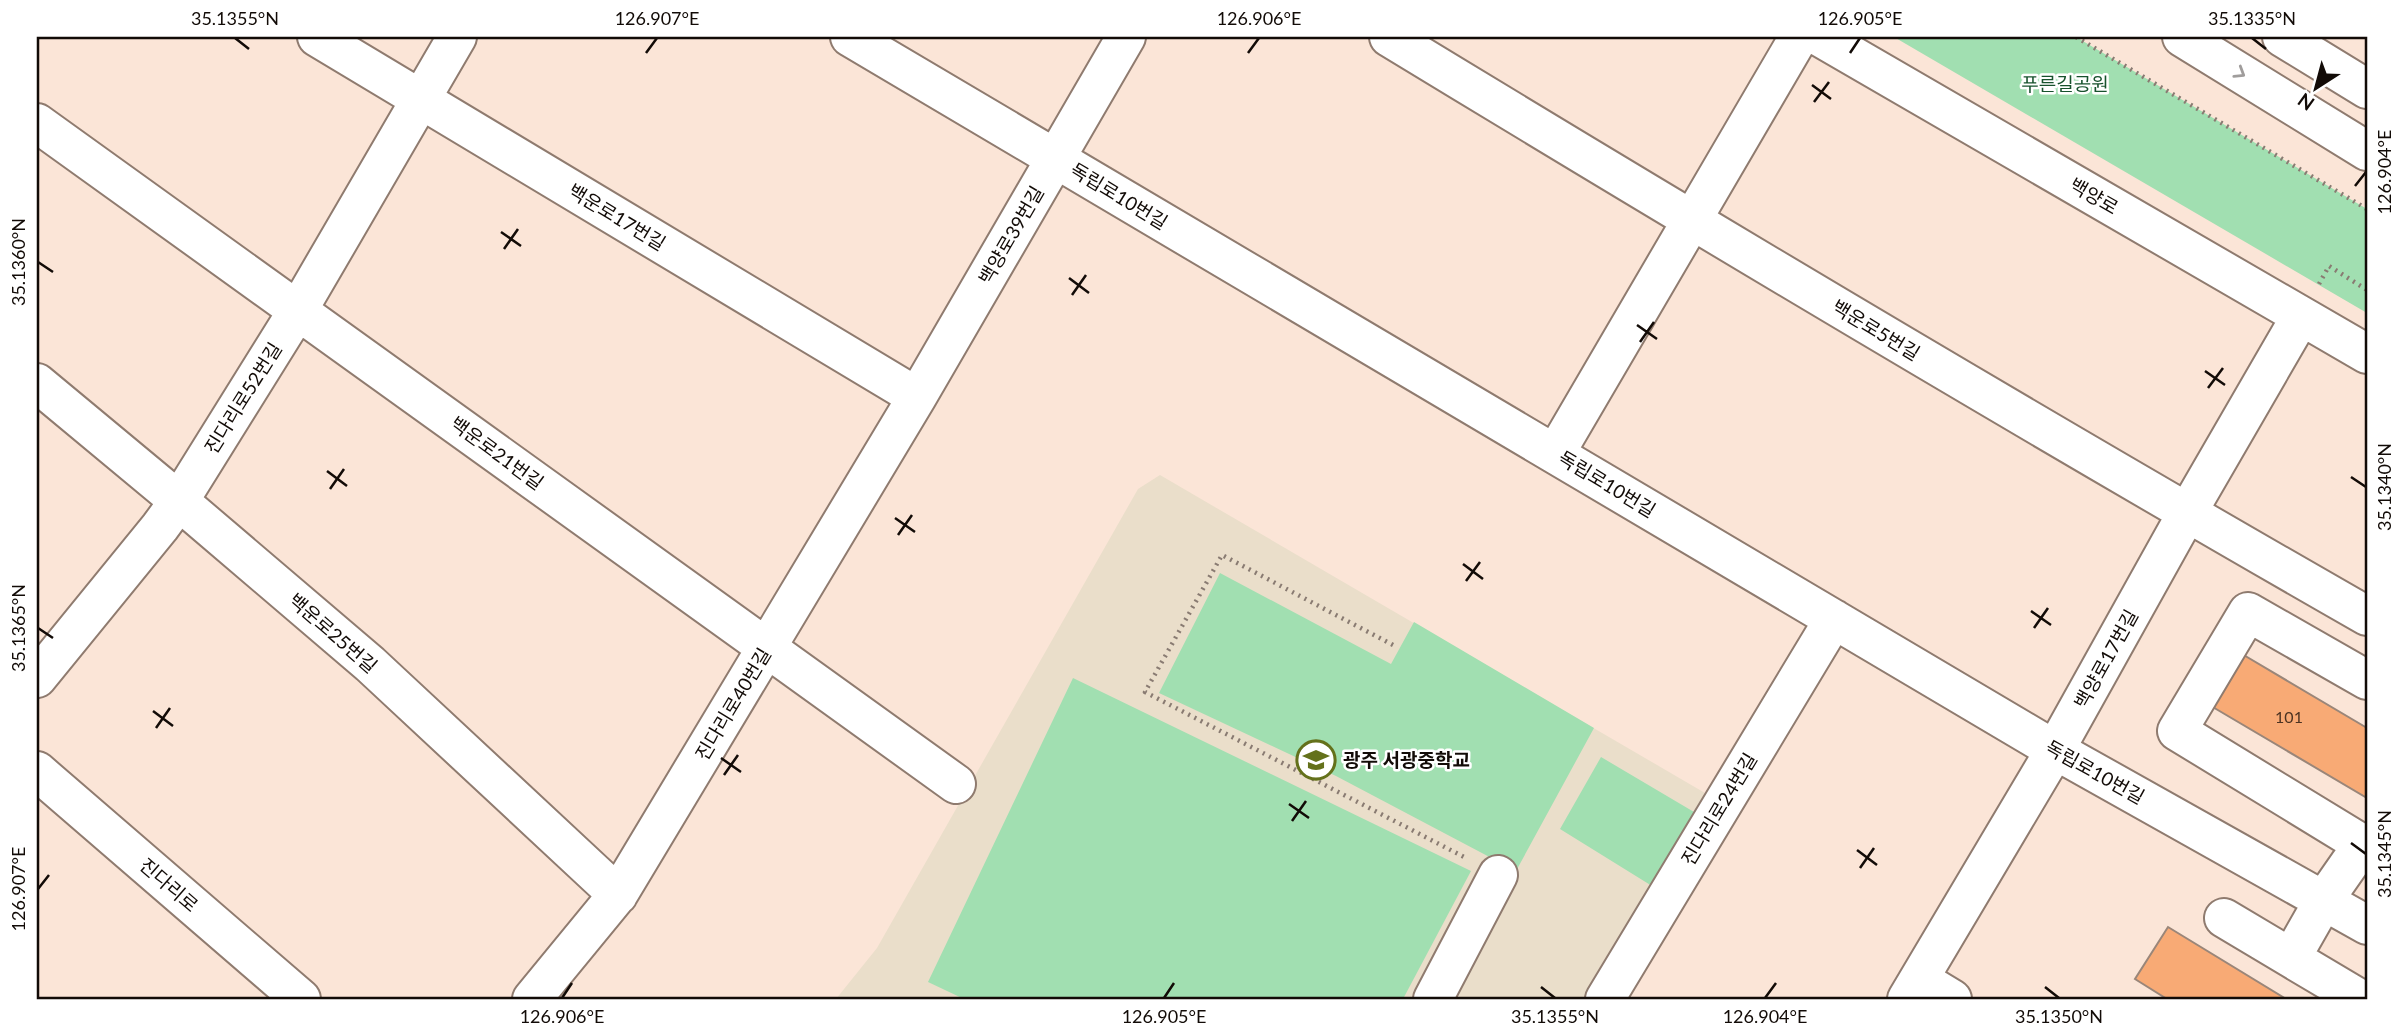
<svg xmlns="http://www.w3.org/2000/svg" width="2404" height="1036" font-family="Lato,'Noto Sans KR',sans-serif">
<style>
.education{fill:#eadeca}
.green{fill:#a1dfb1}
.building{fill:#f8aa75;stroke:#9a8679;stroke-width:2}
.lines{fill:none;stroke-linecap:round;stroke-linejoin:round}
.minor-casing{stroke:#8f7b6f;stroke-width:42}
.major-casing{stroke:#8f7b6f;stroke-width:42}
.path{stroke:#897b72;stroke-width:4.5;stroke-dasharray:2 5;stroke-linecap:butt}
.minor{stroke:#fff;stroke-width:38}
.major{stroke:#fff;stroke-width:38}
.oneway{stroke:#a09d9c}
.ticks{fill:none;stroke:#120b07;stroke-width:2.5}
.labels{text-anchor:middle;stroke-width:5;stroke-linejoin:round;paint-order:stroke}
.number-label{font-size:16px;fill:#4c3322}
.park-label{font-size:19px;fill:#17522d;stroke:#fff}
.street-label{font-size:19px;fill:#120b07;stroke:#fff}
.poi-label{font-size:19px;font-weight:bold;fill:#120b07;stroke:#fff;text-anchor:start}
.neatline{fill:none;stroke:#120b07;stroke-width:2.5}
.ticks-label{font-size:18px;text-anchor:middle;fill:#120b07}
</style>
<rect width="100%" height="100%" fill="#fbe5d7"/>
<!-- education -->
<path class="education" d="M1160 475 1705 793 1588 999H836L877 948 1138 489Z"/>
<!-- green -->
<path class="green" d="M1894 37H2076L2367 209V313Z
M1220 573 1391 664 1414 622 1594 728 1516 871 1336 776 1159 693Z
M1073 678 1471 871 1403 999H964L928 982Z
M1601 757 1694 812 1652 886 1560 829Z"/>
<!-- building -->
<path class="building" d="M2242 654 2367 728V798L2211 706Z
M2168 927 2286 999H2167L2135 979Z"/>
<g class="lines">
<!-- minor casing -->
<g class="minor-casing">
<path id="minor" d="M317 37 917 397
M850 37 2055 750 2367 925
M1389 37C1713 234 2038 428 2367 616
M1820 37 2367 354
M37 123 956 784
M37 383 179 501 370 664 618 895
M1555 454 1799 37
M37 678 160 527 179 501 298 310 457 37
M2367 680 2248 612 2177 731 2367 847
M37 771 301 999
M2224 918 2291 958 2324 900 2363 844
M2291 958 2360 999
M1919 979 1952 999
M532 999 619 893 917 397 1126 37
M1433 999 1498 875
M1605 999 1834 619
M1907 999 2055 750 2187 513 2301 316"/>
</g>
<!-- major casing -->
<g class="major-casing">
<path id="major" d="M2182 37 2367 151
M2282 37 2367 89"/>
</g>
<!-- path -->
<path class="path" d="M2076 37 2367 209
M2319 284 2329 266 2367 290
M1393 645 1222 555 1145 692 1466 858"/>
<!-- minor -->
<use href="#minor" class="minor"/>
<!-- major -->
<use href="#major" class="major"/>
</g>
<!-- one-way arrows -->
<defs><path id="oneway-chevron" d="M-2-3.5L2.5 0L-2 3.5" fill="none" stroke-width="1.6" stroke-linecap="round" stroke-linejoin="round" transform="scale(1.75)"/></defs>
<use class="oneway" href="#oneway-chevron" transform="translate(2240 73) rotate(32)"/>
<!-- ticks -->
<path class="ticks" d="M235 38 249 49M2252 38 2266 49M646 53 657 38M1248 53 1259 38M1850 53 1860 38M1812 85 1831 99M1814 102 1829 82M2355 186 2366 172M501 232 521 246M504 249 518 229M38 262 53 272M1069 278 1089 293M1072 295 1086 275M1637 325 1657 339M1640 342 1654 322M2205 371 2225 385M2208 388 2223 368M327 471 347 486M2351 477 2366 487M330 489 344 469M895 518 915 532M898 535 912 515M1463 564 1483 579M1466 581 1480 562M2031 611 2051 625M38 628 53 638M2034 628 2048 608M153 711 173 726M156 728 170 708M721 758 741 772M724 775 738 755M1289 804 1309 818M1292 821 1306 801M2351 843 2366 854M1857 850 1877 865M1860 868 1874 848M38 889 49 875M1541 987 1555 998M2045 987 2059 998M562 998 572 983M1164 998 1174 983M1765 998 1776 983"/>
<!-- icons -->
<defs>
<g id="school-ring" transform="scale(2.0125)"><circle r="9.5" fill="#fff" stroke="#64711b" stroke-width="1.5"/><path d="M0-5L7-2L0 1L-7-2ZM-4 1L0 2.5L4 1V4Q0 6-4 4Z" fill="#64711b"/></g>
</defs>
<g fill-rule="evenodd">
<use href="#school-ring" x="1316" y="760"/>
</g>
<g class="labels">
<!-- number labels -->
<g class="number-label">
<text x="2289" y="723">101</text>
</g>
<!-- park labels -->
<g class="park-label">
<text x="2065" y="91">푸른길공원</text>
</g>
<!-- street labels -->
<g class="street-label">
<text transform="translate(1119 196) rotate(31)" y="7">독립로10번길</text>
<text transform="translate(2094 196) rotate(30)" y="7">백양로</text>
<text transform="translate(617 217) rotate(31)" y="7">백운로17번길</text>
<text transform="translate(1011 235) rotate(-60)" y="7">백양로39번길</text>
<text transform="translate(1876 330) rotate(31)" y="7">백운로5번길</text>
<text transform="translate(243 398) rotate(-58)" y="7">진다리로52번길</text>
<text transform="translate(497 453) rotate(36)" y="7">백운로21번길</text>
<text transform="translate(1607 484) rotate(31)" y="7">독립로10번길</text>
<text transform="translate(333 633) rotate(41)" y="7">백운로25번길</text>
<text transform="translate(2106 659) rotate(-61)" y="7">백양로17번길</text>
<text transform="translate(733 704) rotate(-59)" y="7">진다리로40번길</text>
<text transform="translate(2095 772) rotate(29)" y="7">독립로10번길</text>
<text transform="translate(1719 809) rotate(-59)" y="7">진다리로24번길</text>
<text transform="translate(169 885) rotate(41)" y="7">진다리로</text>
</g>
<!-- poi labels -->
<g class="poi-label">
<text x="1343" y="767">광주 서광중학교</text>
</g>
</g>
<!-- border -->
<rect width="2404" height="1036" fill="none" stroke="#ffffff" stroke-width="77"/>
<!-- north arrow -->
<g transform="translate(2316 88) rotate(216)" stroke="#ffffff" stroke-width="5" paint-order="stroke">
<path d="M0-5L12 26L0 18L-12 26Z" fill="#120b07"/>
<text y="-10" font-size="19" font-weight="bold" text-anchor="middle" fill="#120b07">N</text>
</g>
<rect x="38" y="38" width="2328" height="960" class="neatline"/>
<g class="ticks-label">
<text x="235" y="25">35.1355°N</text>
<text x="657" y="25">126.907°E</text>
<text x="1259" y="25">126.906°E</text>
<text x="1860" y="25">126.905°E</text>
<text x="2252" y="25">35.1335°N</text>
<text transform="translate(2385 172) rotate(-90)" y="6">126.904°E</text>
<text transform="translate(19 262) rotate(-90)" y="6">35.1360°N</text>
<text transform="translate(2385 487) rotate(-90)" y="6">35.1340°N</text>
<text transform="translate(19 628) rotate(-90)" y="6">35.1365°N</text>
<text transform="translate(2385 854) rotate(-90)" y="6">35.1345°N</text>
<text transform="translate(19 889) rotate(-90)" y="6">126.907°E</text>
<text x="562" y="1023">126.906°E</text>
<text x="1164" y="1023">126.905°E</text>
<text x="1555" y="1023">35.1355°N</text>
<text x="1765" y="1023">126.904°E</text>
<text x="2059" y="1023">35.1350°N</text>
</g>
</svg>
